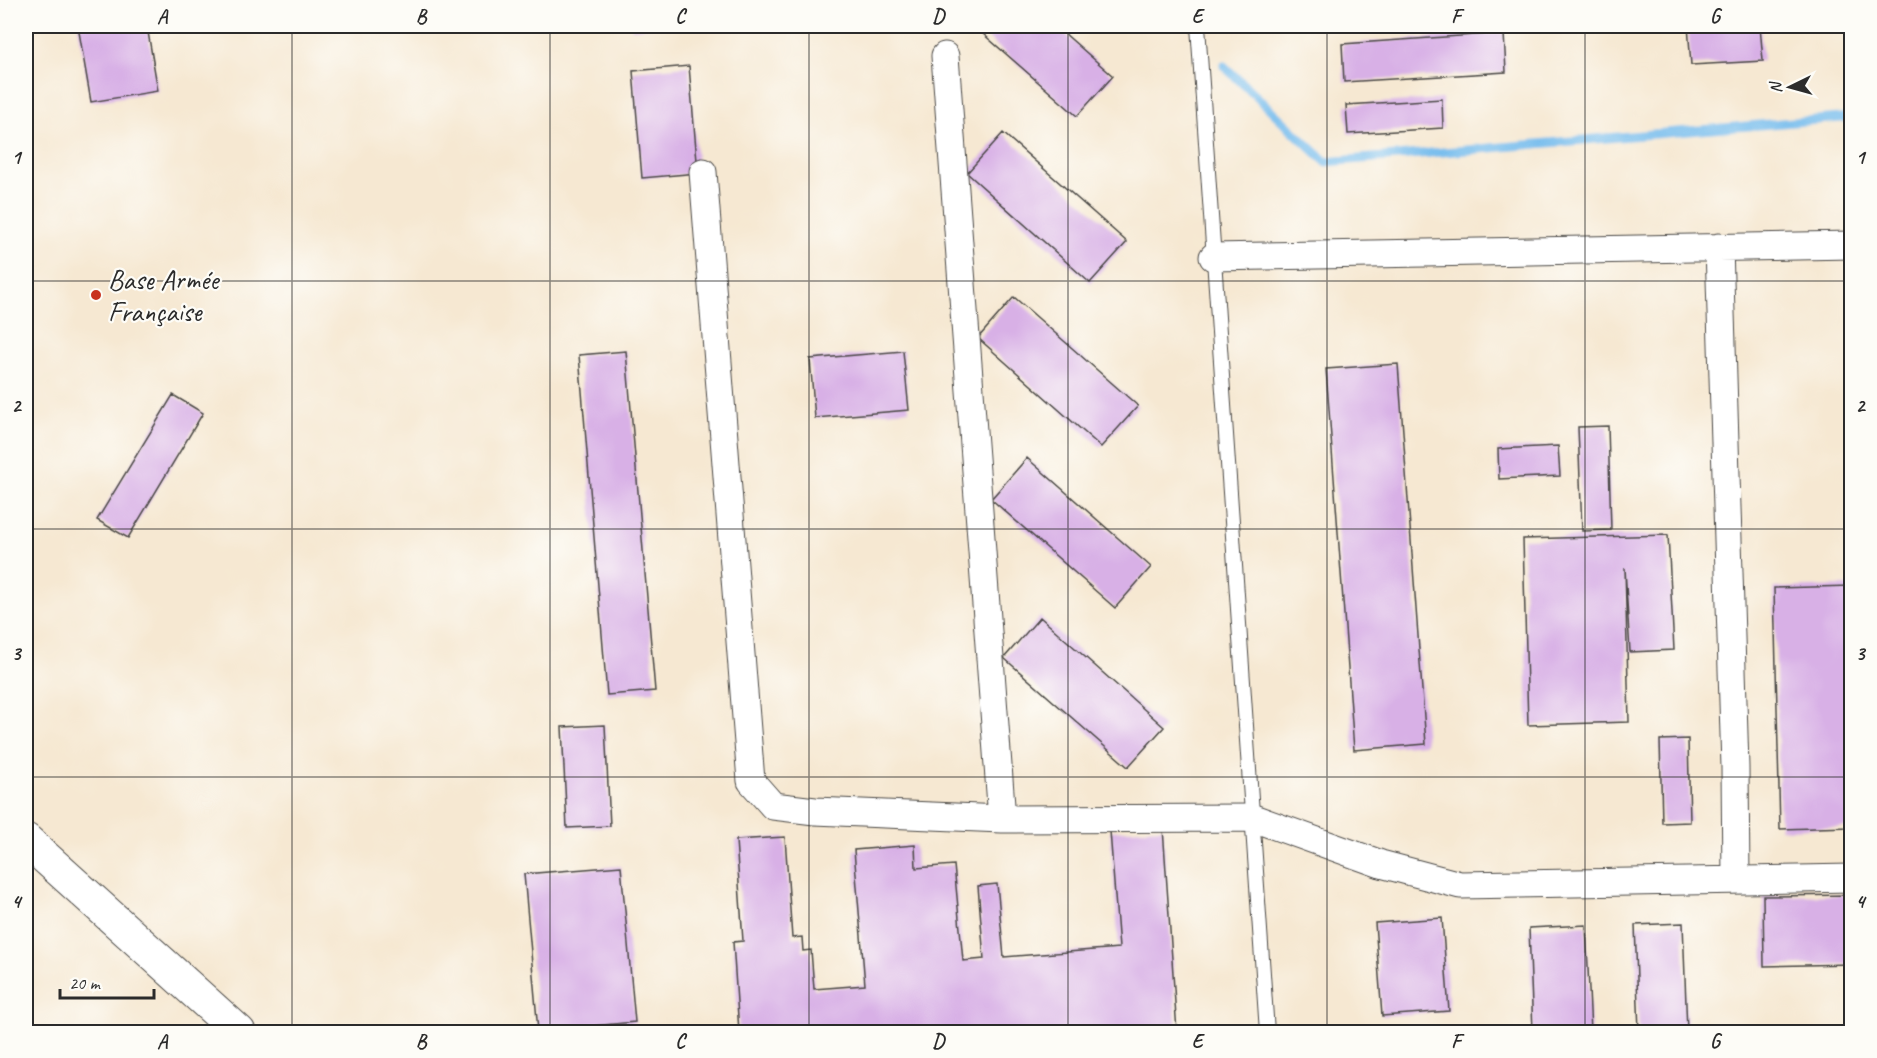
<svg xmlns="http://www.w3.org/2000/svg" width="1877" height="1058" font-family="Caveat,sans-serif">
<rect width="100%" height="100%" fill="#fdfcf7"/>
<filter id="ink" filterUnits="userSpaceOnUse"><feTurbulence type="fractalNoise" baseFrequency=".0167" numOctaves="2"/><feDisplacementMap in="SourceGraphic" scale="12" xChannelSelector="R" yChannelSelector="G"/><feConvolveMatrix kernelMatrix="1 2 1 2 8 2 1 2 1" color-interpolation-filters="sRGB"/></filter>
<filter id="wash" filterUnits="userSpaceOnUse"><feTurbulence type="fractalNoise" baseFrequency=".008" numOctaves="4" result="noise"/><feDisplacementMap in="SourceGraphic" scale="24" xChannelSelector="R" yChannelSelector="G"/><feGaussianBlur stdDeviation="1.35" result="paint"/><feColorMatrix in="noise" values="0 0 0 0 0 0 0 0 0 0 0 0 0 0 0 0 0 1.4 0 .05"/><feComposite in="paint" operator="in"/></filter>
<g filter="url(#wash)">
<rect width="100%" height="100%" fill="#f6e8d2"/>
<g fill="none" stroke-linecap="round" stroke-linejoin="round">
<path stroke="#75bced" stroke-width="9" d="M1224,66l102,96 526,-45"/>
</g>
<g id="blocks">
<path fill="#d8b0e6" d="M78,26h69l11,65 -67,11z
M632,26h19v1l-19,2z
M974,26h82l57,50 -36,40z
M1688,26h72l3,35 -72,4z
M1504,33l2,39 -162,10 -2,-38z
M689,66l9,107 -56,5 -9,-107z
M1442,99l1,29 -95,6 -2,-29z
M1003,133l124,109 -37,41 -123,-110z
M1014,297l124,109 -37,41 -123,-109z
M626,351l29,340 -48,4 -28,-340z
M903,351l6,59 -94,8 -5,-59z
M1398,364l28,380 -72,6 -28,-381z
M173,395l30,18 -75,125 -31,-18z
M1608,426l3,104 -29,1 -4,-104z
M1558,446l2,30 -61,3 -1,-30z
M1027,458l124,109 -36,41 -124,-109z
M1668,535l6,115 -44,2 -5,-84 4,154 -101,3 -5,-186z
M1852,586v241l-72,2 -6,-241z
M1040,617l124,110 -36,40 -124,-109z
M605,725l5,101 -43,2 -5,-101z
M1688,739l2,83 -28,1 -2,-83z
M1163,828l14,204h-438l-6,-90 10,-1 -7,-101 49,-3 7,101 10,-1 1,14 8,-1 3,39 51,-4 -11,-135 61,-5 1,23 38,-3 9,96 21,-2 -6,-73 19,-2 7,73 115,-9 -9,-117z
M621,866l14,156 -97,9 -14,-157z
M1852,895v69l-88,2 -1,-70z
M1442,918l7,93 -67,5 -7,-93z
M1683,923l4,109h-48l-4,-107z
M1586,925l5,107h-58l-4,-104z"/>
</g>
</g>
<g filter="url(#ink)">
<use href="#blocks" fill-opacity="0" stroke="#494744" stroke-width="1.5"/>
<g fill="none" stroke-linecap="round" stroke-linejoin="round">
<defs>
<path id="service" d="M1198,26l69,1006"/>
<path id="minor" d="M945,56l57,763
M703,172l48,609 22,25 42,5 187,8 251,-1 128,46 79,21 392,-7
M1719,247l16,520 1,113
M1213,257l639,-12"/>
<path id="secondary" d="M26,840l213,192"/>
</defs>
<use href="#service" stroke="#494744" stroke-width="16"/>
<use href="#minor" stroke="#494744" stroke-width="29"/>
<use href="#secondary" stroke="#494744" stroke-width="35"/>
<use href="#service" stroke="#fff" stroke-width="14"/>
<use href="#minor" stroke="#fff" stroke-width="27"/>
<use href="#secondary" stroke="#fff" stroke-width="33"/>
</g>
</g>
<path fill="none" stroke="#2b2b2b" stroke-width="1.5" stroke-opacity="0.55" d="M292,26v1006M550,26v1006M809,26v1006M1068,26v1006M1327,26v1006M1585,26v1006M26,281h1826M26,529h1826M26,777h1826"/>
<circle fill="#c8321e" stroke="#fdfcf7" stroke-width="2" cx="96" cy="295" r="6"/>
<g text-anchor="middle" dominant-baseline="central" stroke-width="4.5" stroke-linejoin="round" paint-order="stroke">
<g font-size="28" fill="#2b2b2b" stroke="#fdfcf7" text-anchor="start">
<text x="108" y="279">Base Armée<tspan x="108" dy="32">Française</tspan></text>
</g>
</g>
<rect width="1877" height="1058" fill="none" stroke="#fdfcf7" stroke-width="66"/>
<g transform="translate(1790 87) rotate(265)" stroke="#fdfcf7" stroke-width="4.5" paint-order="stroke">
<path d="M0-4.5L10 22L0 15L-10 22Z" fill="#2b2b2b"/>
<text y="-9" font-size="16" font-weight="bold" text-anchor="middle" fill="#2b2b2b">N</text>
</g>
<path d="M60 989v9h94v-9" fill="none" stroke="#2b2b2b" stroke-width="3"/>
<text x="69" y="989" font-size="18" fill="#2b2b2b" stroke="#fdfcf7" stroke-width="4.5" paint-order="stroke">20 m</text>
<rect x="33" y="33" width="1811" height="992" fill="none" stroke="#2b2b2b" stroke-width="2"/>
<g font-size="20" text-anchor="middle" font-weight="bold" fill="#2b2b2b">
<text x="162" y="23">A</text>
<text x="421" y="23">B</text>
<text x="680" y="23">C</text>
<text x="938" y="23">D</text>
<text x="1197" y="23">E</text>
<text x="1456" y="23">F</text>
<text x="1715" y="23">G</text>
<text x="16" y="164">1</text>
<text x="1860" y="164">1</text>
<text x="16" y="412">2</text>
<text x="1860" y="412">2</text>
<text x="16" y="660">3</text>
<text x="1860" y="660">3</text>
<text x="16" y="908">4</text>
<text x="1860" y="908">4</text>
<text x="162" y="1048">A</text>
<text x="421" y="1048">B</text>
<text x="680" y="1048">C</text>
<text x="938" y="1048">D</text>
<text x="1197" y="1048">E</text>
<text x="1456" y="1048">F</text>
<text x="1715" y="1048">G</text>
</g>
</svg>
